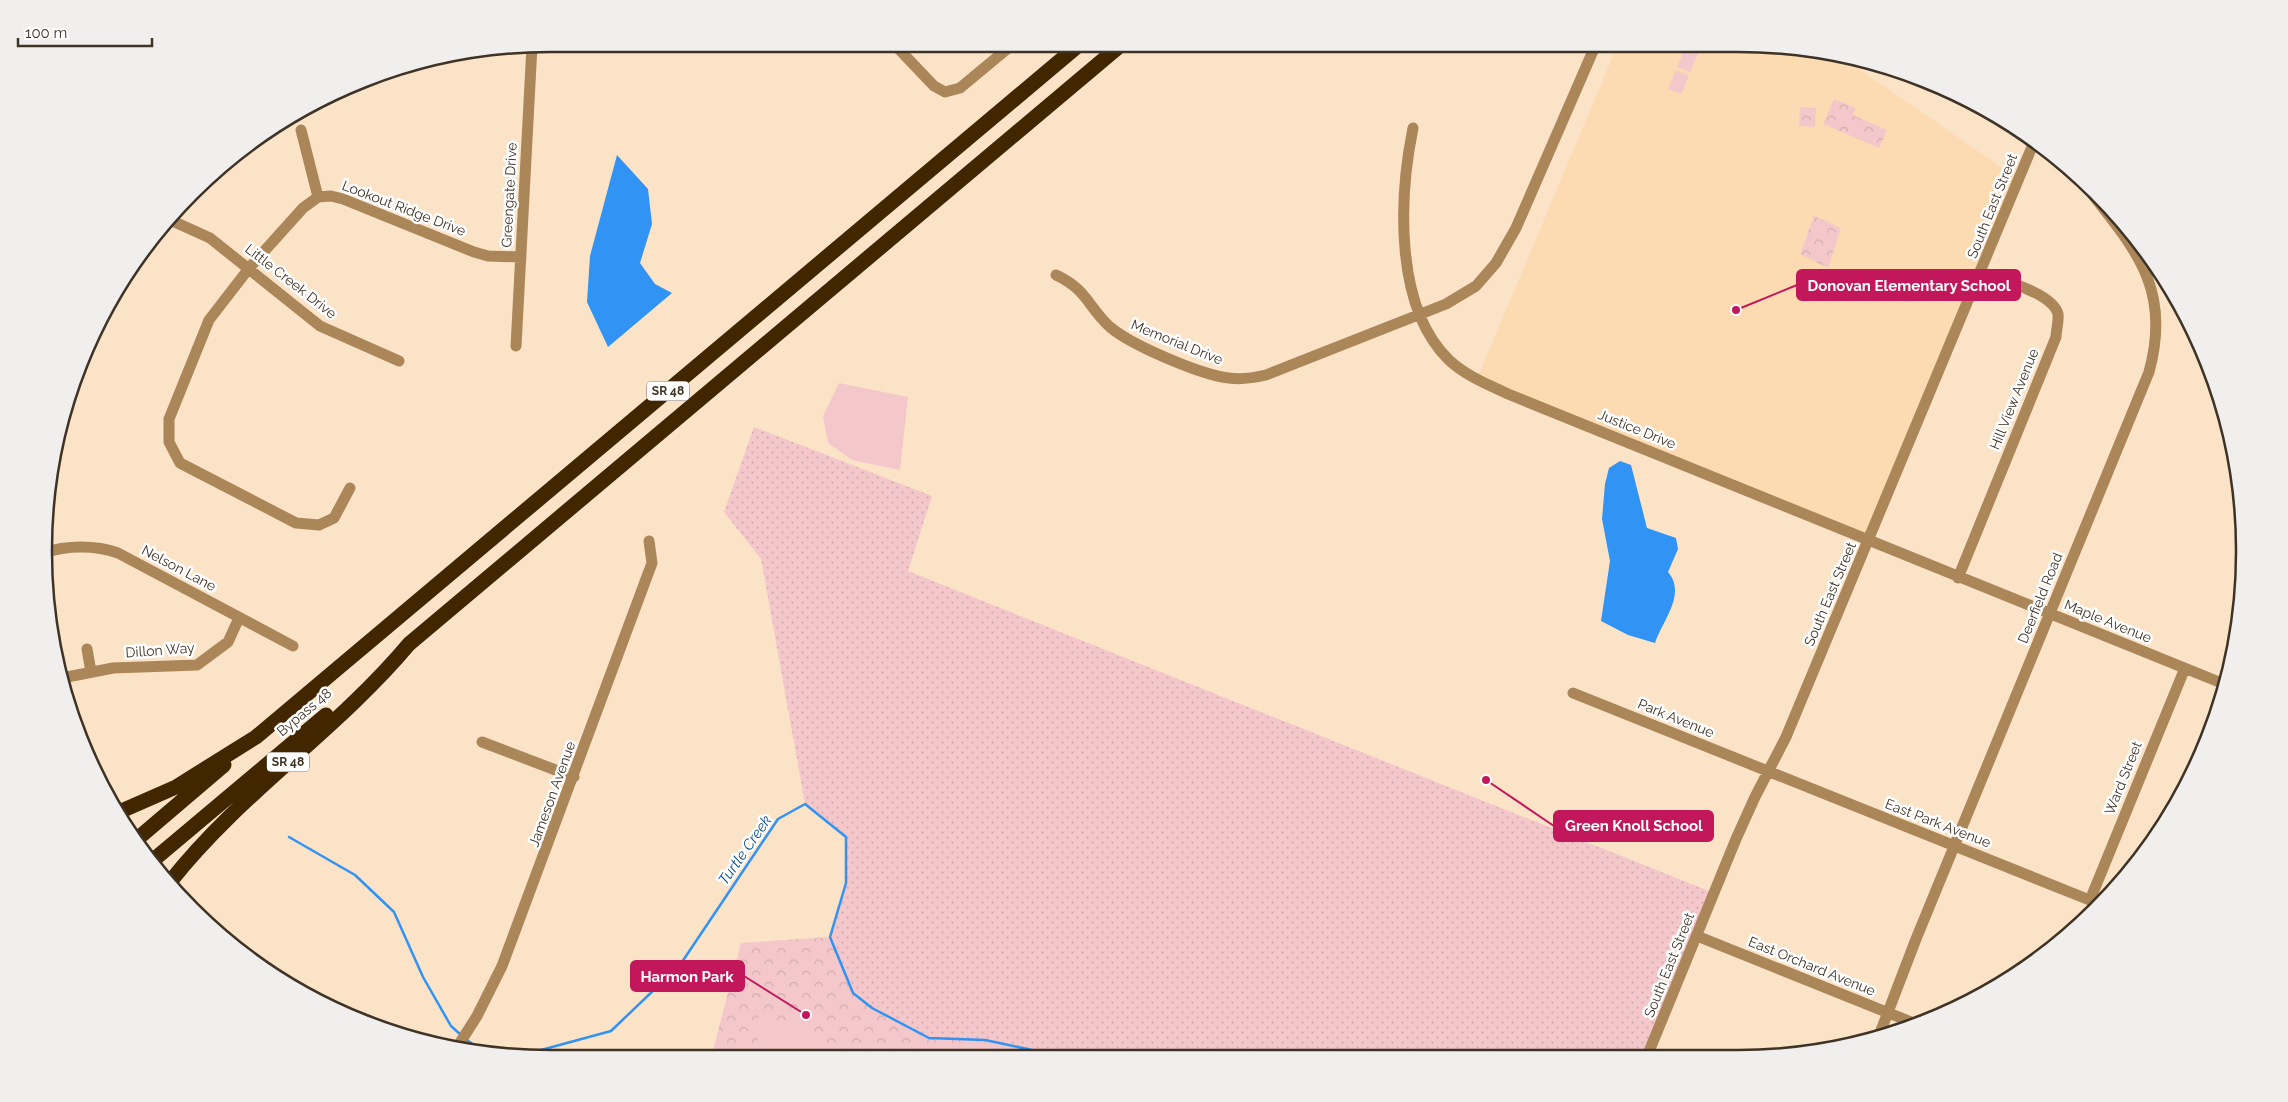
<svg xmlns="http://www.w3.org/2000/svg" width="2288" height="1102" font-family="Raleway,sans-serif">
<defs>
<pattern id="grass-dots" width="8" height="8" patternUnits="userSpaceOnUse" patternTransform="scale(1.25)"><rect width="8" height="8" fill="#f4c7cb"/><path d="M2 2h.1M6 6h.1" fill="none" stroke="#d2abae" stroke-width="1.8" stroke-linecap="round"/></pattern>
<pattern id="park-crowns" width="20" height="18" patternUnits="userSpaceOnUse" patternTransform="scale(1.25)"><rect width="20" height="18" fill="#f4c7cb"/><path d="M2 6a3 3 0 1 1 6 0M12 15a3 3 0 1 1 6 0" fill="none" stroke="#d2abae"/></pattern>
</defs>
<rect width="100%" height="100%" fill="#fbe3c8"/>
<path fill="#fddbb2" d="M1618,44h119l99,9 184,127 -151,360 -392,-161z"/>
<path fill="url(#grass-dots)" d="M754,427l178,69 -24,75 806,322 -66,161 -602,3 -5,-5 -56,-12 -56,-2 -57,-30 -19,-15 -23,-56 16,-54v-46l-41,-33 -44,-245 -37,-47z"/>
<path fill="url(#park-crowns)" d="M1834,99l22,9 -3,7 34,15 -8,18 -56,-24z
M1800,107l16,1 -1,19 -16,-1z
M1814,216l27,12 -13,40 -28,-14z
M830,937l23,56 76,44 56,3 56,12 5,5 -335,1 30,-115z"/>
<path fill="#f4c7cb" d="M1685,48l13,5 -8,19 -13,-5z
M1676,70l13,6 -8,18 -13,-5z
M839,383l69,14 -8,73 -48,-10 -24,-17 -5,-27z
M759,1015c32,8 60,19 84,42l-86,1z"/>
<path fill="#3193f3" d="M617,155l31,34 4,35 -12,39 15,21 17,9 -64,54 -21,-45 3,-46z
M1620,461l11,4 16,63 29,10 2,11 -10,23c19,22 -6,49 -13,71l-27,-8 -27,-14 9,-60 -8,-42 3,-35 4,-16z"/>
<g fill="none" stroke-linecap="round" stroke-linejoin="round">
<path stroke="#3193f3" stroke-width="2.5" d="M289,837l66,38 39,37 29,65 28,49 10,9
M467,1040l15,11
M493,1052l37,1 81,-22 69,-66 98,-146 27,-15 41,33v46l-16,54 23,56 19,15 57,30 56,2 56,12 5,5"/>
<path stroke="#aa8659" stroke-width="11" d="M894,44l40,42 11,6 15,-4 53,-44
M1413,128c-14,69 -19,179 36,232 17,16 38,24 59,34l716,290
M301,130l17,67
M168,219l42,19 110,88 79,35
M1056,275c32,15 31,31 54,52 21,18 91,48 119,51 13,2 24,0 37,-3l180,-71 30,-18 20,-23 20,-35 80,-184
M516,346l16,-300
M350,488l-16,30 -15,7 -23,-2 -116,-60 -11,-21v-23l40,-99 41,-53 53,-59 15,-11 13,-1 12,3 131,53 14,4 33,1
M44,553c22,-8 52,-8 74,0l175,93
M1958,578l98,-241c0,-6 3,-17 2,-23 -6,-22 -58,-34 -77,-41
M87,649l4,23
M62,678l51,-10 84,-3 31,-23 11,-24
M1573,693l524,210
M482,742l92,35
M2090,900l95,-232
M1697,936l219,88
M1880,1033l36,-94 233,-567c24,-87 -17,-126 -67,-191
M456,1049l21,-33 25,-50 150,-403 -3,-22
M1648,1054l88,-215 19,-42 31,-60 248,-595"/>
<path stroke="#412600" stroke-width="15" d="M119,812l57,-25 80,-50 824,-693
M136,840l88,-75
M151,862l175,-147
M170,882c71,-90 166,-151 239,-238l713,-600"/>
</g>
<g text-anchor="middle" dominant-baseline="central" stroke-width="5" stroke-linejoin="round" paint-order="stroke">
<g fill="#fff" stroke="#787066" stroke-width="1">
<rect x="647" y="381.5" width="42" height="19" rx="4"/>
<rect x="267" y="752.5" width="42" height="19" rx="4"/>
</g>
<g font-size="12" font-weight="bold" fill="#3e3325">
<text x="668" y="391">SR 48</text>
<text x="288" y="762">SR 48</text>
</g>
<g font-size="14" fill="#3e3325" stroke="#fff">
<text transform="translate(509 195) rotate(-87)">Greengate Drive</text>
<text transform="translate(1992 206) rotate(-68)">South East Street</text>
<text transform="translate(404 208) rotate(21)">Lookout Ridge Drive</text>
<text transform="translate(291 281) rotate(38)">Little Creek Drive</text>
<text transform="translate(1177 342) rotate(22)">Memorial Drive</text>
<text transform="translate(2014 399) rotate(-68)">Hill View Avenue</text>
<text transform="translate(1637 429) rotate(22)">Justice Drive</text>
<text transform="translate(179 568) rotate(28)">Nelson Lane</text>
<text transform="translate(1830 594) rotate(-67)">South East Street</text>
<text transform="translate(2040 598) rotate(-68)">Deerfield Road</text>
<text transform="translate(2108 621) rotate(22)">Maple Avenue</text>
<text transform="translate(160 650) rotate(-4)">Dillon Way</text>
<text transform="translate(304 712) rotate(-40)">Bypass 48</text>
<text transform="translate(1676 718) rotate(22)">Park Avenue</text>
<text transform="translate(2123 778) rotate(-68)">Ward Street</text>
<text transform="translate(552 794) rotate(-70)">Jameson Avenue</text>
<text transform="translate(1938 823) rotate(21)">East Park Avenue</text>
<text transform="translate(1669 965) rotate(-68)">South East Street</text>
<text transform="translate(1812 966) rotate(22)">East Orchard Avenue</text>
</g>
<g font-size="15" font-style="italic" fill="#094e8b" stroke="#fff">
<text transform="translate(745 850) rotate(-55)">Turtle Creek</text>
</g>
</g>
<path d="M0 0H2288V1102H0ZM550 52H1738A498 498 0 0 1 2236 550V552A498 498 0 0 1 1738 1050H550A498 498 0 0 1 52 552V550A498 498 0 0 1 550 52Z" fill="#f0efee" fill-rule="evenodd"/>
<path fill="none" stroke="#3e3325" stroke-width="2.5" d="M550 52H1738A498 498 0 0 1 2236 550V552A498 498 0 0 1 1738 1050H550A498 498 0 0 1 52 552V550A498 498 0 0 1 550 52Z"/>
<path fill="none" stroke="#c2185b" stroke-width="2" d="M1736 310L1797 285M1486 780L1554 826M806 1015L744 976"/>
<g fill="#c2185b" stroke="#fff" stroke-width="2">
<circle cx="1736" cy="310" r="5"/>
<circle cx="1486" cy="780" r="5"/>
<circle cx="806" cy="1015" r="5"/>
</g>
<g fill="#c2185b" stroke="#c2185b" stroke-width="2">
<rect x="1797" y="270" width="223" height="30" rx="5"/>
<rect x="1554" y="811" width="159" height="30" rx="5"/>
<rect x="631" y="961" width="113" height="30" rx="5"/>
</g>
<g font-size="15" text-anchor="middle" font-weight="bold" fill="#fff">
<text x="1909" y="291">Donovan Elementary School</text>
<text x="1634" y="831">Green Knoll School</text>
<text x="687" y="982">Harmon Park</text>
</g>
<path d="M18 38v8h134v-8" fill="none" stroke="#3e3325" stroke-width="2.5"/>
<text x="25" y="38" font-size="15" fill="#3e3325" stroke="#ffffff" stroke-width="4" paint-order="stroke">100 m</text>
</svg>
